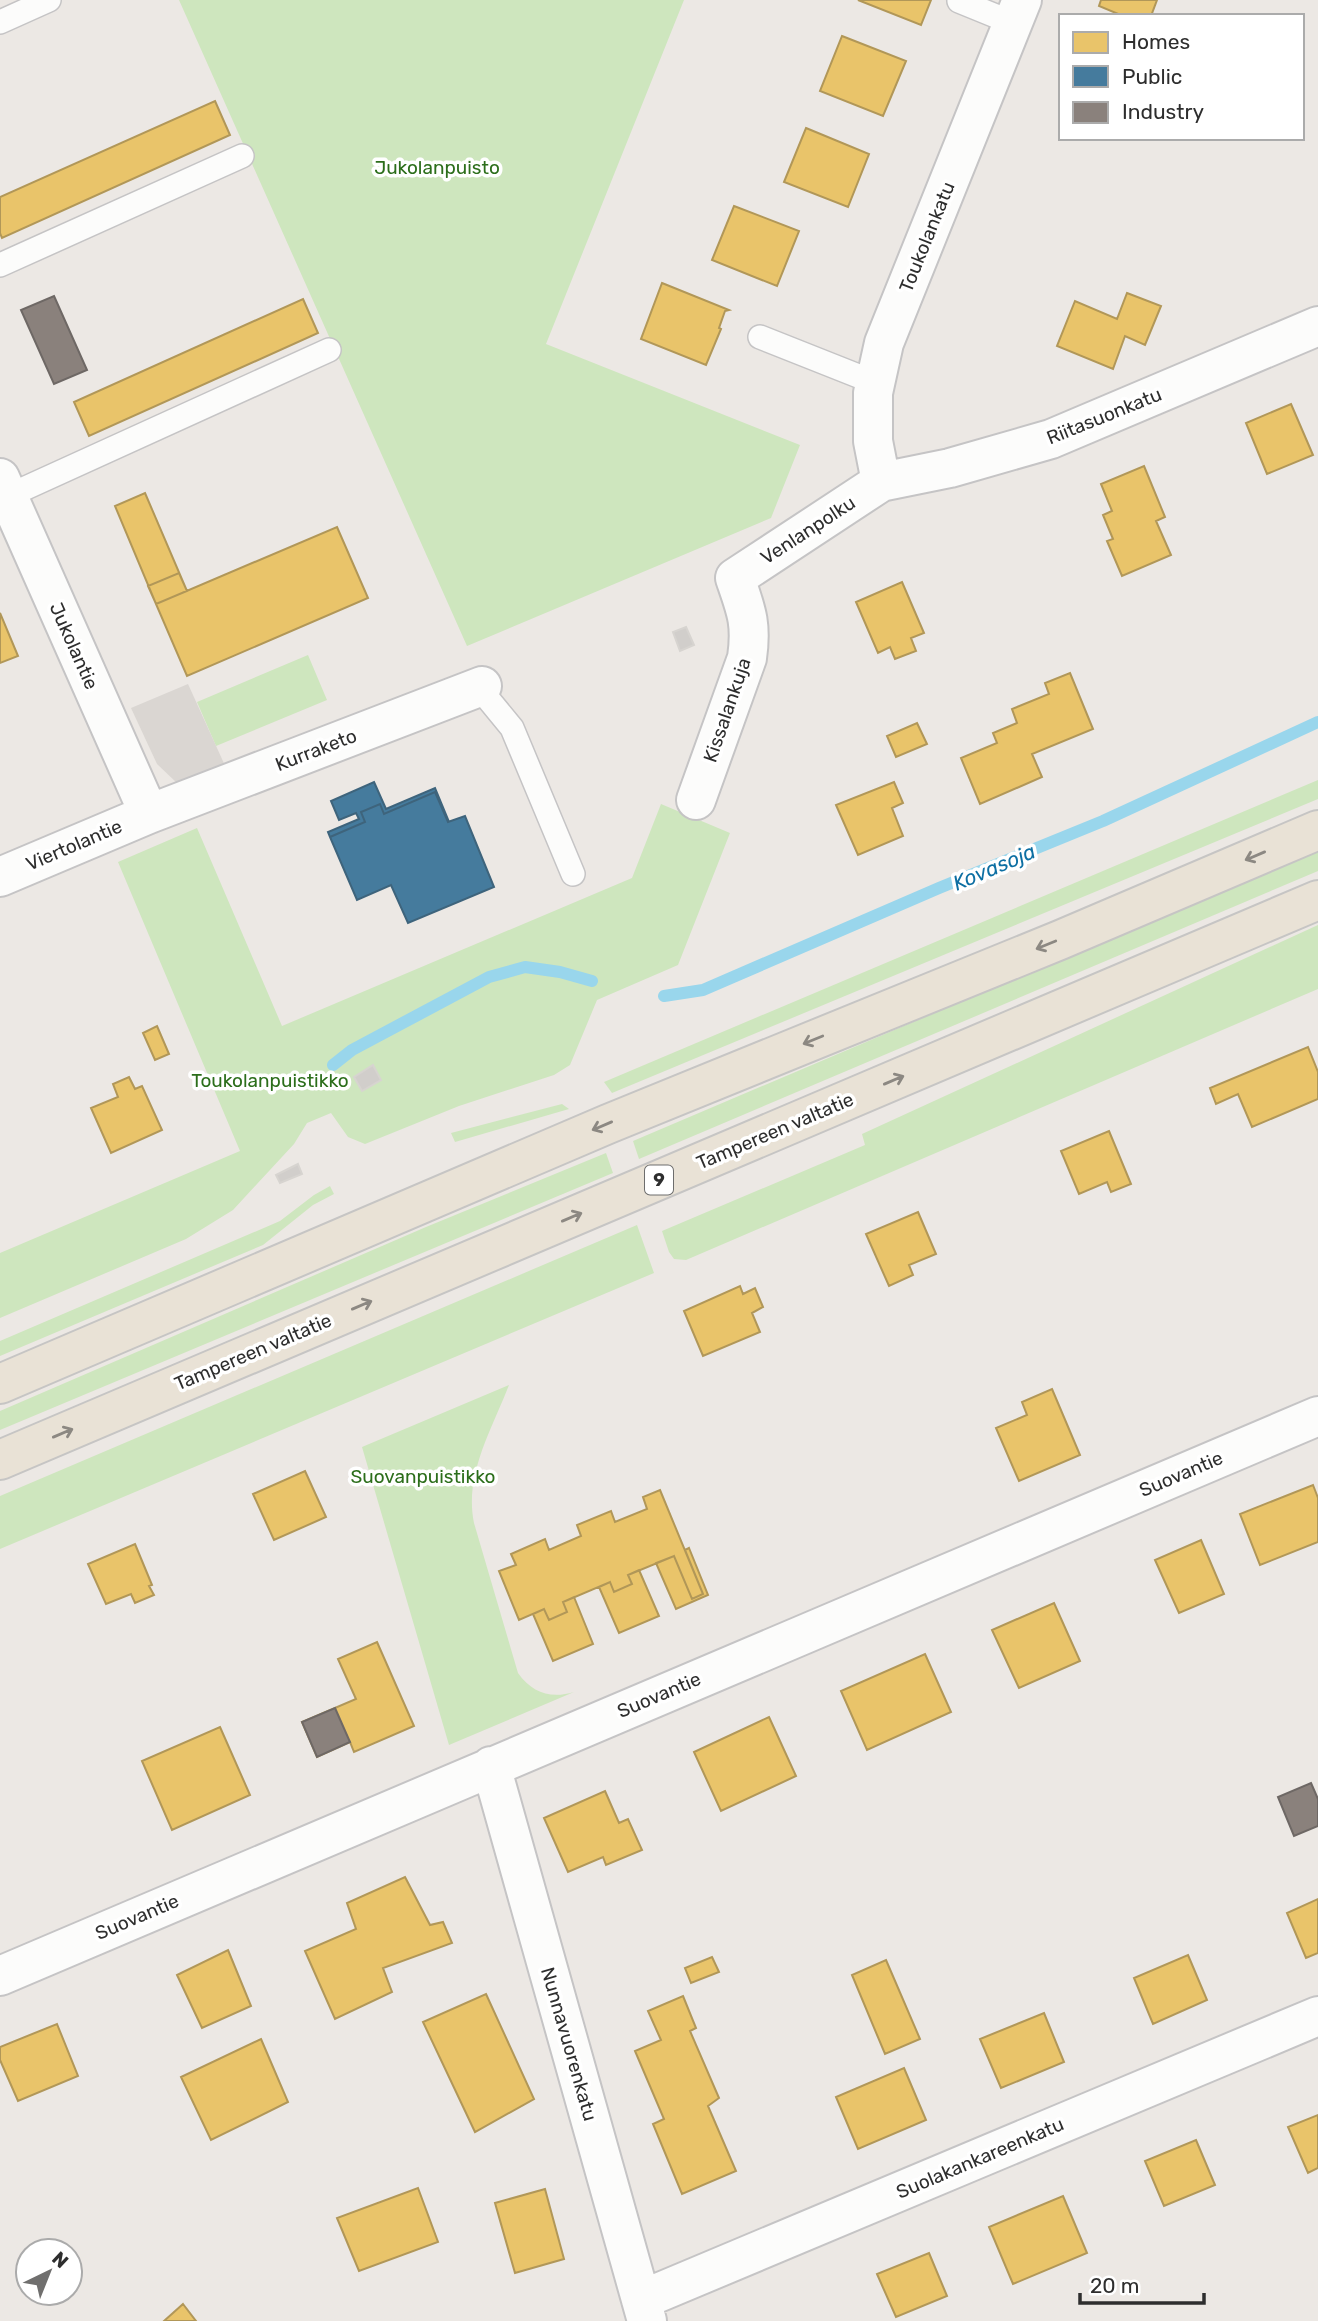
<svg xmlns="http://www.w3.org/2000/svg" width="1318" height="2321" font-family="Rubik,sans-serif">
<rect width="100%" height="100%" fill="#ece8e4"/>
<path fill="#cee6be" d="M179,0h505l-138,344 254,101 -29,73 -304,128z
M308,655l19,45 -111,46 -19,-44z
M1318,780v19l-706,294 -8,-11z
M661,804l69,29 -52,132 -81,35 -27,65 -16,10 -95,31 -94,38 -17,-7 -17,-24 -24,10 -13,21 -61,66 -47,29 -186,79v-65l240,-102 -122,-289 79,-34 85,198 350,-148z
M1318,850v21l-679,288 -6,-18z
M1318,925v64l-632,271 -12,-1 -5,-7 -7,-21 203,-86 -3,-11z
M562,1104l7,5 -114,33 -4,-9z
M606,1153l7,20 -613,257v-19l426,-184z
M330,1186l4,8 -21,11 -50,40 -263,111v-15l280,-120 34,-26z
M637,1225l17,48 -654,276v-53z
M509,1385c-17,44 -45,90 -35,138l44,150c14,20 33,26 56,19l-125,53 -87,-298z"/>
<path fill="#dad6d2" d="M188,684l39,86 -50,13 -20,-19 -26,-56z"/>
<path fill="#e9c46a" stroke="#b19758" stroke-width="2" d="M858,0h73l-10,25z
M1101,0h56l-6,16h-28l-24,-10z
M842,36l64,25 -23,55 -63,-25z
M215,101l15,34 -228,103 -2,-5v-36z
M806,128l63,26 -21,53 -64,-25z
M734,206l65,25 -22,55 -65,-26z
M662,283l67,27 -4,1 -6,17 2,1 -15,36 -65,-26z
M1127,293l34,13 -16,39 -20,-9 -12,33 -56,-23 18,-45 42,18z
M303,299l15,34 -229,103 -15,-34z
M1291,404l22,51 -46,19 -21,-51z
M1144,466l21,51 -9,4 15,34 -49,21 -15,-35 6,-2 -10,-24 9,-4 -11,-27z
M145,493l42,98 -31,13 -41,-98z
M337,527l31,71 -181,78 -31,-72z
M179,573l8,18 -31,13 -8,-18z
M902,582l22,51 -13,5 5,13 -21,8 -5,-12 -12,6 -22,-51z
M0,613l18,43 -18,7z
M1070,673l23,56 -61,25 10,23 -62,27 -19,-46 36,-15 -4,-10 24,-10 -5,-14 37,-15 -4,-11z
M917,723l10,21 -31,13 -9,-21z
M894,782l9,21 -11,5 11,28 -45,19 -22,-50z
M157,1026l12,28 -14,6 -12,-27z
M1308,1047l10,25v27l-66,28 -14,-33 -22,10 -6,-16z
M129,1077l6,12 7,-3 20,44 -51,23 -20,-45 27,-11 -5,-13z
M1109,1131l22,53 -20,8 -4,-10 -28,12 -18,-43z
M918,1212l18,42 -27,11 4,10 -24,11 -23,-52z
M740,1286l3,8 12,-6 8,19 -11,6 8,19 -57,24 -19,-45z
M1052,1389l28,66 -61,26 -23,-53 31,-13 -5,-13z
M305,1471l21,46 -52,23 -21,-46z
M1313,1485l5,13v44l-58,23 -20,-51z
M660,1490l43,104 -11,5 -18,-43 -46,19 4,9 -18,8 -4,-10 -47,20 4,10 -18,8 -5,-11 -25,11 -20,-49 17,-6 -5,-11 34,-15 4,11 32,-14 -4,-11 34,-14 4,11 32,-13 -4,-12z
M1201,1540l23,54 -45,19 -24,-53z
M135,1544l17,41 -3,1 5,9 -19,8 -4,-9 -25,10 -18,-40z
M689,1548l19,47 -32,14 -20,-46 18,-7 18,43 11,-5 -18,-44z
M639,1570l20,46 -40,17 -20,-46 11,-5 4,10 18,-8 -4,-9z
M574,1597l19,47 -40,17 -20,-47 11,-5 5,11 18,-8 -4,-10z
M1054,1603l26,58 -61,27 -27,-58z
M377,1642l37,84 -60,26 -4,-10 -33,15 -15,-35 54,-23 -18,-40z
M925,1654l26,58 -84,38 -26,-59z
M769,1717l27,59 -75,35 -27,-59z
M220,1727l30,68 -78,35 -30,-69z
M605,1791l14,32 9,-4 14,31 -36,15 -3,-8 -35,15 -24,-54z
M405,1877l25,48 13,-3 9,21 -69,25 9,24 -57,27 -30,-68 51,-22 -9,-26z
M1318,1899v54l-12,5 -19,-45z
M228,1950l23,56 -49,22 -25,-53z
M1188,1955l19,45 -54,24 -19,-46z
M712,1957l7,15 -28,11 -6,-15z
M886,1960l34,79 -35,15 -33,-79z
M486,1994l48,105 -59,33 -52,-110z
M683,1996l13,32 -6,3 29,67 -11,8 28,65 -54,23 -29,-70 11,-5 -29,-68 26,-11 -13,-29z
M1044,2013l20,49 -63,26 -21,-49z
M57,2024l21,52 -60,25 -18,-41v-13z
M261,2039l27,63 -77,38 -30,-63z
M904,2068l22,52 -68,29 -22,-52z
M1318,2115v53l-10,5 -20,-46z
M1196,2140l19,45 -51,21 -19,-45z
M418,2188l20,54 -79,29 -22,-53z
M545,2189l19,70 -49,14 -20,-70z
M1063,2196l24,57 -74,31 -24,-57z
M929,2253l18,43 -51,21 -19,-43z
M183,2304l13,17h-32z"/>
<path fill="#457b9d" stroke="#3e647c" stroke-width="2" d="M374,782l12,27 49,-21 14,34 -14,-30 -51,22 -4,-10 -19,8 4,10 -35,15 -2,-5 31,-13 -3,-6 -17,7 -8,-19z
M435,792l13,30 17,-6 29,71 -86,36 -17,-38 -34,15 -27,-63 35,-15 -4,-10 19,-8 4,10z"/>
<path fill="#8a817c" stroke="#6e6865" stroke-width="2" d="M54,296l33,74 -33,14 -33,-74z
M335,1708l15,34 -33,15 -15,-35z
M1311,1783l7,16v27l-24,10 -16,-39z"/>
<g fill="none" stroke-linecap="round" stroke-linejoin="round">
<path stroke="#99d6ec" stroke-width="12" d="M664,996l39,-6 236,-102 164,-67 215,-99
M333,1065l19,-15 137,-73 36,-10 35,5 32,9"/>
</g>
<path fill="#d1cecb" stroke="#d7d4d0" stroke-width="2" d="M686,627l8,18 -14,6 -7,-19z
M373,1065l8,15 -19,11 -8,-14z
M298,1164l4,10 -22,9 -4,-8z"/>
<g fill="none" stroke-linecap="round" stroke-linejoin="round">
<defs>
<path id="service" d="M959,1l54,22
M0,22l49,-22
M0,265l242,-109
M760,337l116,46
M8,496l321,-146
M482,686l7,14 23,28 61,146"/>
<path id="minor" d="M0,478l149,336
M881,482l-8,-41v-48l11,-50 138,-343
M696,800l51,-142c5,-35 -1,-48 -12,-80l146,-96 69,-14 101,-29 267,-113
M0,877l149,-63 333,-128
M491,1766l156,555
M0,1976l1318,-560
M641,2300l677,-284"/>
<path id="trunk" d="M0,1384l608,-260 452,-184 258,-110
M0,1460l1318,-560"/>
</defs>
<use href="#service" stroke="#c5c4c5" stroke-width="26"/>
<use href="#minor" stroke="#c5c4c5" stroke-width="42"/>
<use href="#trunk" stroke="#c6c5c4" stroke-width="42"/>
<use href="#service" stroke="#fcfcfb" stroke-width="23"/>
<use href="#minor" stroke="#fcfcfb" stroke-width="38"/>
<use href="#trunk" stroke="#e9e2d6" stroke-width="38"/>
</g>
<defs><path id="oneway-shaft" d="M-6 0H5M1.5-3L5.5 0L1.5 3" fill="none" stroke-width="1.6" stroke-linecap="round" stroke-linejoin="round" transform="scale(1.75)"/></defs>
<g stroke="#8c8882">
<use href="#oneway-shaft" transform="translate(1255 856) rotate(157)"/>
<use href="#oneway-shaft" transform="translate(1046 945) rotate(158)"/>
<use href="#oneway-shaft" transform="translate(813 1040) rotate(158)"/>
<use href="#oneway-shaft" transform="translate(894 1080) rotate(-23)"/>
<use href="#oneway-shaft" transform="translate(602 1126) rotate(157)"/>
<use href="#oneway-shaft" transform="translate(572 1217) rotate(-23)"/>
<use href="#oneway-shaft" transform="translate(362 1305) rotate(-23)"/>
<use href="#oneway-shaft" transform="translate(63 1433) rotate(-23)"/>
</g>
<g text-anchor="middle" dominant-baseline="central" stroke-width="7" stroke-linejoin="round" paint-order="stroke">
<rect fill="#fff" stroke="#6d6d6d" stroke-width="2" x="645" y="1165.5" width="28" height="29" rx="5"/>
<g font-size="18" font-weight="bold" fill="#2e2e2e">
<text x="659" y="1180">9</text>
</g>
<g font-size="19" fill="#2c6e1b" stroke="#fff">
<text x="437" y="167">Jukolanpuisto</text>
<text x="270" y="1080">Toukolanpuistikko</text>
<text x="423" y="1476">Suovanpuistikko</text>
</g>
<g font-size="19" fill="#2e2e2e" stroke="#fff">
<text transform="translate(927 237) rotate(-68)">Toukolankatu</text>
<text transform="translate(1104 416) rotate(-22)">Riitasuonkatu</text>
<text transform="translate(808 530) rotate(-33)">Venlanpolku</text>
<text transform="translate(74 646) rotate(66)">Jukolantie</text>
<text transform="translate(727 710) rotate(-71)">Kissalankuja</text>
<text transform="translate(316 750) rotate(-21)">Kurraketo</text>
<text transform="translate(74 845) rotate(-23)">Viertolantie</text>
<text transform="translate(775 1131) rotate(-23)">Tampereen valtatie</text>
<text transform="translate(253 1352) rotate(-23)">Tampereen valtatie</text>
<text transform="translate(1181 1474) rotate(-23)">Suovantie</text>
<text transform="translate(659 1695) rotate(-23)">Suovantie</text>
<text transform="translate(137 1917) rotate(-23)">Suovantie</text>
<text transform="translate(569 2044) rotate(74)">Nunnavuorenkatu</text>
<text transform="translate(980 2158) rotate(-23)">Suolakankareenkatu</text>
</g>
<g font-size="21" font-style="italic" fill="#0d6fa3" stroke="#fff">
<text transform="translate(994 867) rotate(-23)">Kovasoja</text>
</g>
</g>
<rect x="1059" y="14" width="245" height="126" fill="#ffffff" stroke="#ababab" stroke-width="2"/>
<rect x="1073" y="32" width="35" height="21" fill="#e9c46a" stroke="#ababab" stroke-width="2"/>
<text x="1122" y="49" font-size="21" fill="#2e2e2e">Homes</text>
<rect x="1073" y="66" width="35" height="21" fill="#457b9d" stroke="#ababab" stroke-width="2"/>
<text x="1122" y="84" font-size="21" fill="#2e2e2e">Public</text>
<rect x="1073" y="102" width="35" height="21" fill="#8a817c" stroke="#ababab" stroke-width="2"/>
<text x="1122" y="119" font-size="21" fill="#2e2e2e">Industry</text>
<g transform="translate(49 2272) rotate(43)"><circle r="33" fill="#ffffff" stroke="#ababab" stroke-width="2"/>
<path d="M0-5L12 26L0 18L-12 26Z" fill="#706f6e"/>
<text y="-10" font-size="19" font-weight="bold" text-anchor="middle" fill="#2e2e2e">N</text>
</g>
<path d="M1080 2293v10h124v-10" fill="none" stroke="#2e2e2e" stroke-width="3.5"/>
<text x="1090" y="2293" font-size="21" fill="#2e2e2e" stroke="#ffffff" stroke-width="5" paint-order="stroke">20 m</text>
</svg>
